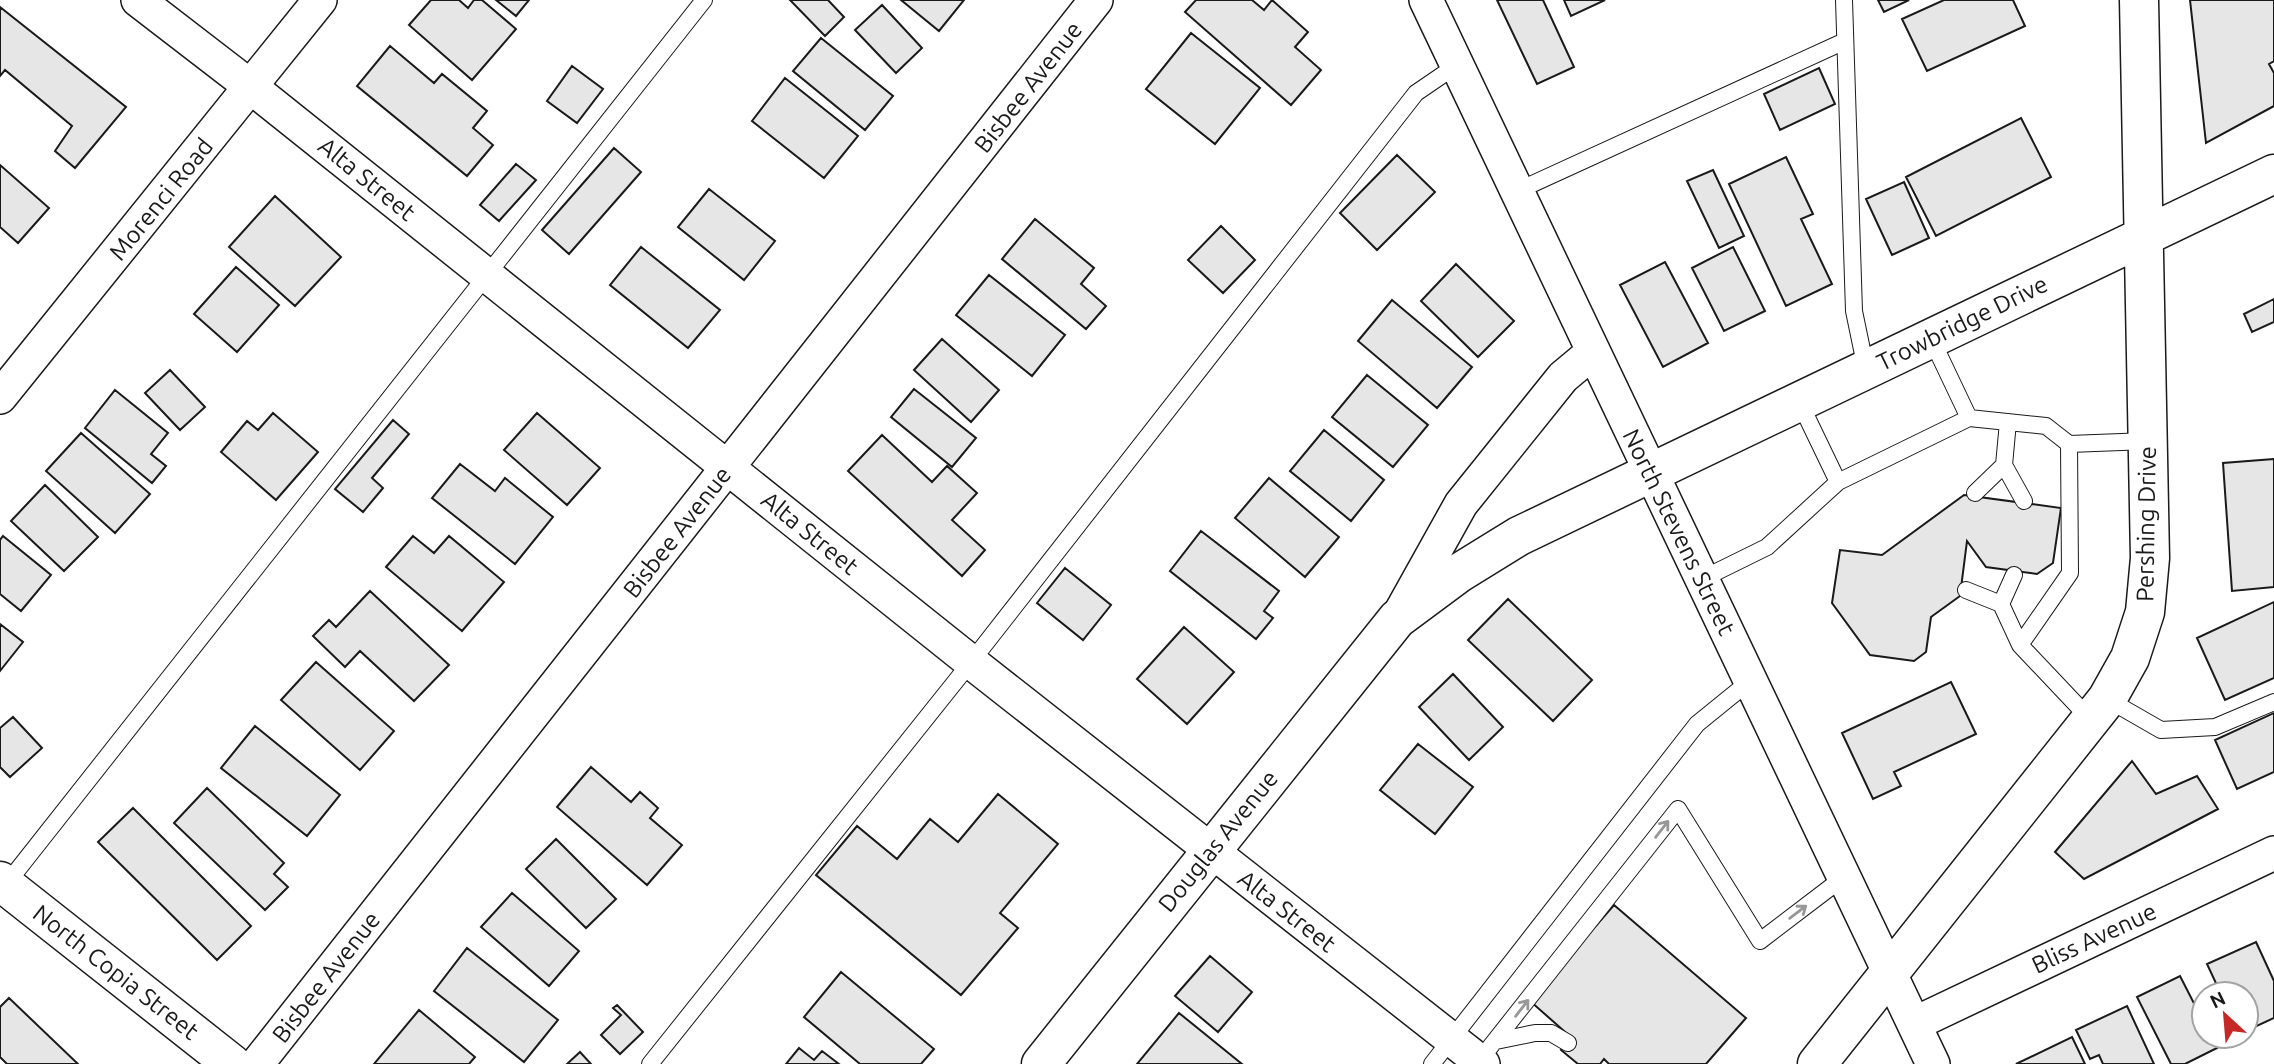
<svg xmlns="http://www.w3.org/2000/svg" width="2274" height="1064" font-family="Ubuntu,sans-serif">
<rect width="100%" height="100%" fill="#fff"/>
<path fill="#e6e6e6" stroke="#1a1a1a" stroke-width="2" d="M431,0h28l9,8 6,-8h8l34,29 -44,51 -63,-55z
M496,0h33l-13,16z
M790,0h38l16,17 -19,19z
M901,0h63l-25,31z
M1196,0h56l12,10 8,-10 36,32 -13,15 26,23 -30,35 -106,-93z
M1497,0h46l31,67 -37,17z
M1564,0h41l-34,16z
M1878,0h31l-25,12z
M1944,0h69l12,26 -98,45 -25,-52z
M2190,0h84v61l-5,3 5,9v33l-68,37z
M882,5l40,43 -26,25 -41,-43z
M0,7l126,100 -51,61 -20,-17 17,-25 -67,-56 -5,6z
M1191,33l69,55 -45,56 -69,-55z
M821,38l72,58 -28,34 -72,-59z
M390,46l44,37 8,-9 45,37 -14,17 20,17 -26,31 -110,-90z
M572,66l31,23 -26,34 -30,-22z
M1819,68l16,36 -55,26 -16,-36z
M785,78l73,58 -34,42 -72,-57z
M2021,118l30,59 -115,59 -30,-59z
M614,148l27,24 -72,82 -27,-24z
M1397,155l38,37 -58,58 -37,-37z
M1786,157l27,57 -12,5 31,65 -46,22 -57,-122z
M516,164l20,16 -37,41 -19,-16z
M0,165l49,43 -31,35 -18,-16z
M1713,170l31,66 -25,12 -32,-67z
M1904,182l25,56 -37,17 -26,-56z
M709,189l66,52 -31,39 -66,-53z
M275,196l66,61 -46,49 -66,-59z
M1035,219l59,49 -13,16 25,22 -20,23 -84,-70z
M1221,226l34,34 -32,33 -35,-33z
M641,247l79,63 -32,38 -78,-63z
M1733,247l32,64 -41,20 -32,-63z
M1665,262l43,81 -45,24 -43,-82z
M1456,264l58,57 -36,36 -57,-56z
M236,267l43,38 -42,47 -43,-38z
M989,275l76,60 -33,41 -76,-61z
M2274,299v23l-22,10 -8,-18z
M1392,300l80,67 -35,41 -79,-67z
M942,339l57,51 -28,32 -57,-52z
M170,370l35,37 -25,23 -35,-37z
M1367,375l61,50 -35,42 -61,-50z
M914,389l62,49 -24,29 -61,-50z
M115,390l53,43 -17,21 15,12 -14,17 -67,-55z
M273,413l45,39 -42,48 -55,-48 26,-31 11,9z
M537,413l63,55 -33,37 -63,-55z
M393,420l16,14 -37,44 11,10 -20,24 -28,-23z
M1324,430l60,50 -33,41 -61,-50z
M81,433l69,61 -35,39 -69,-62z
M882,435l50,47 15,-16 30,27 -25,27 33,30 -23,26 -114,-105z
M2274,459v128l-42,4 -9,-128z
M460,464l35,27 10,-13 48,39 -38,47 -83,-66z
M1269,478l70,59 -34,40 -70,-59z
M45,485l53,52 -34,34 -53,-50z
M1964,495l97,13 -8,55 -16,11 -51,-7 -19,-26 -7,55 -29,21 -5,35 -12,9 -44,-6 -38,-52 8,-53 42,5z
M1201,531l78,60 -15,20 9,7 -17,21 -86,-68z
M3,536l48,39 -30,36 -21,-17v-54z
M413,536l21,17 15,-17 55,46 -42,49 -76,-64z
M1065,568l46,37 -28,35 -46,-37z
M370,591l79,74 -35,36 -54,-50 -15,16 -32,-31 16,-16 7,7z
M1508,599l84,81 -39,41 -85,-81z
M2274,602v76l-49,22 -28,-62z
M0,624l23,18 -23,29z
M1184,627l50,45 -47,52 -50,-45z
M316,662l78,69 -34,39 -79,-70z
M1453,674l50,53 -34,33 -50,-53z
M1951,682l25,52 -82,38 7,14 -28,13 -31,-66z
M2274,713v59l-37,17 -22,-49z
M13,717l29,31 -32,29 -10,-10v-39z
M255,726l85,69 -33,41 -86,-68z
M1418,744l55,43 -38,47 -55,-44z
M2132,761l24,33 41,-18 21,33 -134,70 -29,-27z
M591,767l40,35 9,-10 18,16 -8,10 32,27 -35,40 -90,-78z
M207,788l77,75 -10,11 14,13 -23,23 -91,-87z
M998,794l60,50 -58,69 18,15 -57,67 -145,-120 41,-49 40,33 33,-40 28,23z
M133,808l118,118 -34,34 -119,-118z
M556,839l60,60 -30,29 -60,-59z
M512,893l67,58 -30,35 -68,-59z
M1614,905l132,113 -40,46h-97l-5,-5 -4,5h-22l-17,-14 11,-12 -42,-37z
M2256,942l18,39v37l-28,13v-37h-25l-14,-30z
M467,948l91,72 -34,42 -90,-71z
M1210,956l42,36 -34,40 -43,-36z
M841,972l93,77 -13,15h-61l-56,-47z
M2180,976l24,47v13h6l7,12 -32,16h-14l-34,-67z
M9,998l69,66h-71l-7,-7v-50z
M617,1005l26,27 -23,22 -19,-19 20,-20 -8,-7z
M2127,1006l27,58h-51l-4,-9 -9,4 -14,-29z
M419,1010l56,47 -6,7h-95z
M1179,1013l63,51h-105z
M2072,1037l13,27h-69z
M799,1048l15,12 8,-9 17,13h-53z
M580,1052l11,12h-24z"/>
<g fill="none" stroke-linecap="round" stroke-linejoin="round">
<defs>
<path id="service" d="M1844,0l10,311 12,58
M1517,191l328,-150
M1931,338l38,80
M1799,401l39,81
M2008,422l-4,43 20,36
M2069,444l1,129 -50,72 70,74
M1975,493l29,-28
M2014,575l-13,29 19,41
M1702,579l65,-32 71,-65 131,-64 77,8 23,18 79,-3
M1966,590l35,14
M2107,699l54,31 54,-3 59,-25
M4,887l700,-887
M1496,1041l39,-8h16l17,10
M1479,1061l199,-252 82,132 84,-64
M650,1064l321,-402 445,-569 41,-28
M1432,1064l265,-340 53,-43"/>
<path id="minor" d="M138,0l113,87 720,575 512,402
M1426,0l507,1064
M0,397l320,-397
M1398,617l63,-113 102,-127 30,-25
M1914,1024l360,-171
M257,1064l839,-1064"/>
<path id="secondary" d="M0,881l232,183
M1041,1064l356,-445 62,-46 60,-37 755,-362
M1817,1064l290,-365 23,-41 15,-46 5,-54 -11,-558"/>
</defs>
<use href="#service" stroke="#1a1a1a" stroke-width="18"/>
<use href="#minor" stroke="#1a1a1a" stroke-width="36"/>
<use href="#secondary" stroke="#1a1a1a" stroke-width="41"/>
<use href="#service" stroke="#fff" stroke-width="16"/>
<use href="#minor" stroke="#fff" stroke-width="33"/>
<use href="#secondary" stroke="#fff" stroke-width="38"/>
</g>
<defs><path id="oneway-shaft" d="M-6 0H5M1.5-3L5.5 0L1.5 3" fill="none" stroke-width="1.6" stroke-linecap="round" stroke-linejoin="round" transform="scale(1.75)"/></defs>
<g stroke="#989898">
<use href="#oneway-shaft" transform="translate(1662 829) rotate(-52)"/>
<use href="#oneway-shaft" transform="translate(1798 912) rotate(-37)"/>
<use href="#oneway-shaft" transform="translate(1522 1008) rotate(-52)"/>
</g>
<g text-anchor="middle" dominant-baseline="central" stroke-width="5" stroke-linejoin="round" paint-order="stroke">
<g font-size="24" fill="#1a1a1a" stroke="#fff">
<text transform="translate(1028 87) rotate(-52)">Bisbee Avenue</text>
<text transform="translate(367 179) rotate(39)">Alta Street</text>
<text transform="translate(161 199) rotate(-51)">Morenci Road</text>
<text transform="translate(1962 323) rotate(-26)">Trowbridge Drive</text>
<text transform="translate(2146 524) rotate(-89)">Pershing Drive</text>
<text transform="translate(677 532) rotate(-52)">Bisbee Avenue</text>
<text transform="translate(1679 532) rotate(64)">North Stevens Street</text>
<text transform="translate(810 533) rotate(39)">Alta Street</text>
<text transform="translate(1218 841) rotate(-51)">Douglas Avenue</text>
<text transform="translate(1287 911) rotate(38)">Alta Street</text>
<text transform="translate(2094 938) rotate(-25)">Bliss Avenue</text>
<text transform="translate(116 972) rotate(38)">North Copia Street</text>
<text transform="translate(326 977) rotate(-52)">Bisbee Avenue</text>
</g>
</g>
<g transform="translate(2225 1015) rotate(334)"><circle r="33" fill="#ffffff" stroke="#a3a3a3" stroke-width="2"/>
<path d="M0-5L12 26L0 18L-12 26Z" fill="#c62828"/>
<text y="-10" font-size="19" font-weight="bold" text-anchor="middle" fill="#1a1a1a">N</text>
</g>
</svg>
